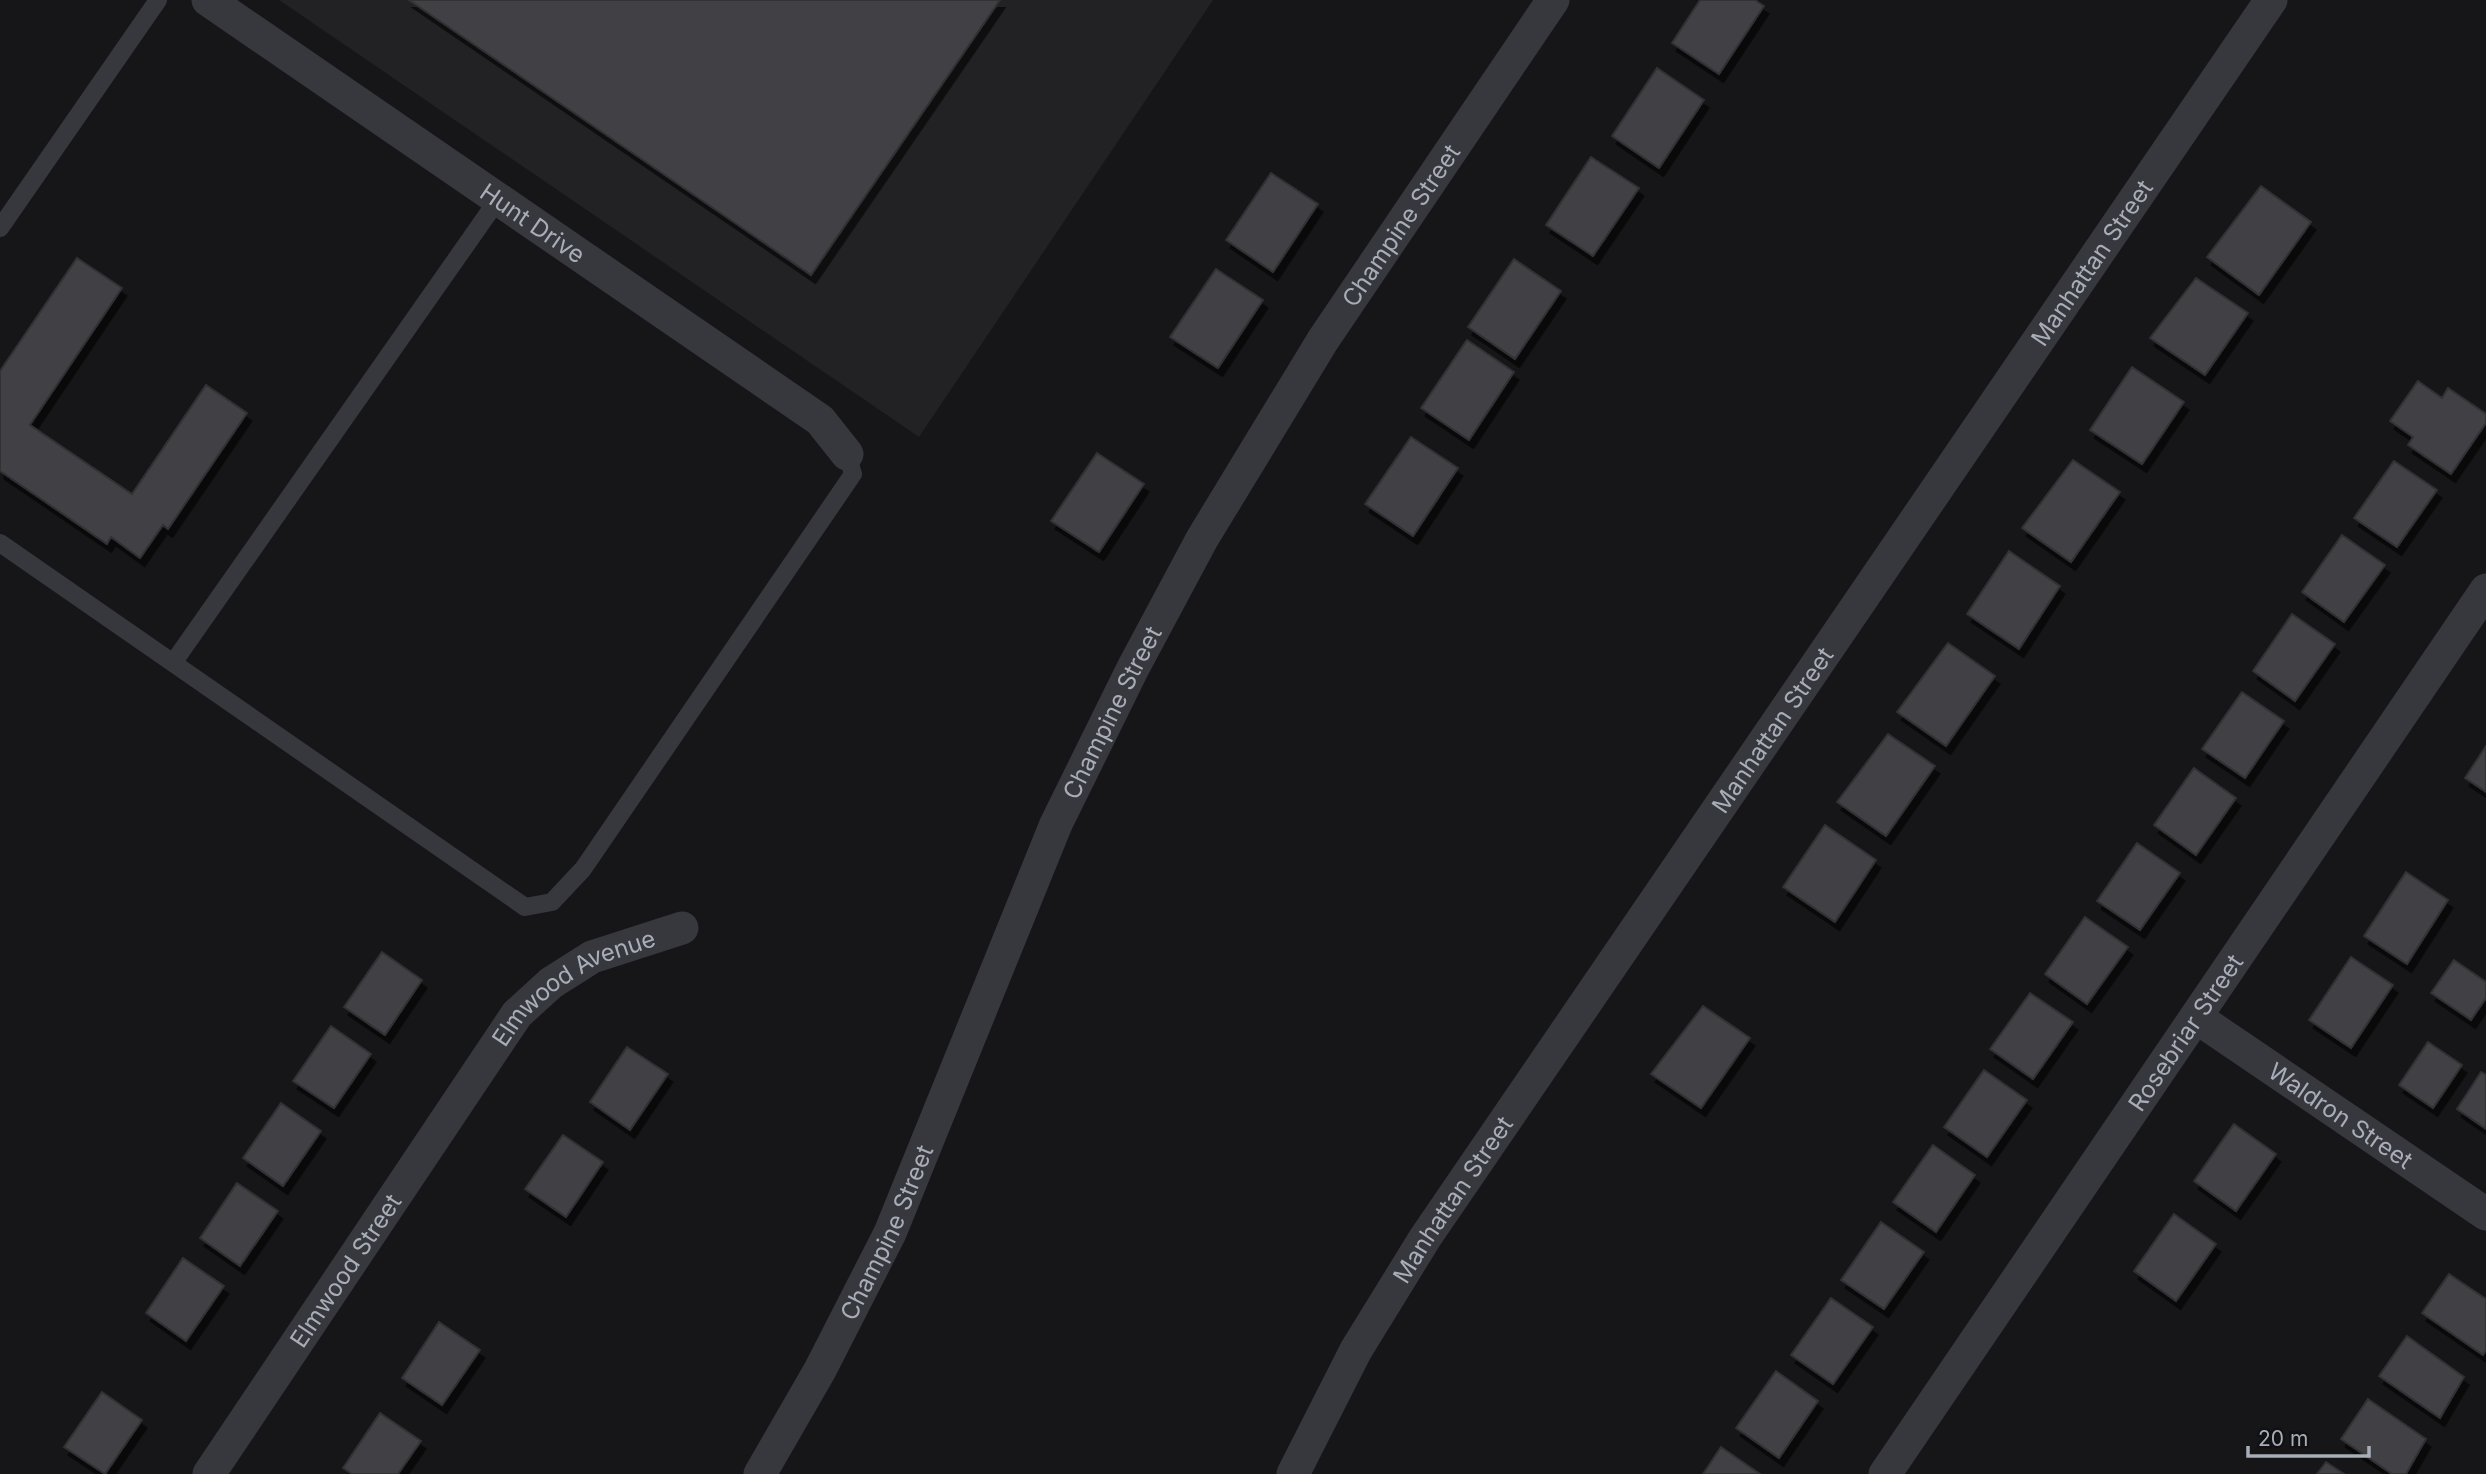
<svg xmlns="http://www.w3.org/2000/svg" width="2486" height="1474" font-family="Inter,sans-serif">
<defs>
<filter id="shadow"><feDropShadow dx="4.5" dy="8" stdDeviation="0" flood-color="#0009"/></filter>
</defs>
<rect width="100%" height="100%" fill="#161618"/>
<path fill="#222225" d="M279,0h934l-294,437z"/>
<path fill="#404145" stroke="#303034" stroke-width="2" filter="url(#shadow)" d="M409,0h591l-189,275z
M1700,0h55l9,6 -45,68 -47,-31z
M1657,68l47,32 -45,68 -47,-32z
M1591,157l48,31 -46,68 -47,-31z
M1271,173l47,31 -45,68 -47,-32z
M2261,186l50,36 -52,73 -52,-38z
M77,258l45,30 -92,137 102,69 74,-109 41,28 -79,116 -5,-4 -23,33 -29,-21 -4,7 -107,-73v-100z
M1514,259l47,32 -46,68 -47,-32z
M1216,269l47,31 -45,68 -48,-31z
M2196,278l52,35 -43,62 -55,-37z
M1467,340l47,32 -45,68 -48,-32z
M2132,367l52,35 -42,62 -52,-34z
M2418,381l24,17 6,-10 38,26v9l-35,51 -43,-29 5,-8 -23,-16z
M1411,437l47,31 -45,68 -48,-32z
M1097,453l47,31 -45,68 -48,-31z
M2073,460l47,32 -49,70 -49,-34z
M2394,461l43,29 -40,57 -43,-29z
M2342,535l43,30 -41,57 -42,-30z
M2009,551l51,35 -41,63 -52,-35z
M2292,614l43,30 -40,57 -42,-30z
M1948,643l47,33 -49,70 -49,-34z
M2242,692l42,29 -39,57 -43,-29z
M1888,734l47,32 -49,70 -49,-34z
M2486,746v46l-21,-14z
M2194,768l42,30 -40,57 -42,-30z
M1825,825l51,35 -41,62 -52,-35z
M2137,843l43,30 -40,57 -43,-29z
M2406,872l42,28 -41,64 -43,-28z
M2085,917l43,30 -41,57 -42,-30z
M382,952l40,28 -37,55 -41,-28z
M2351,957l42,28 -42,63 -42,-28z
M2454,960l32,22v16l-15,22 -40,-27z
M2030,993l43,29 -40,57 -43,-30z
M1703,1006l47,32 -49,70 -50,-34z
M331,1026l40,28 -37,54 -41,-27z
M2428,1042l34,23 -29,43 -34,-23z
M627,1047l41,27 -38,56 -40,-28z
M1984,1070l43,30 -40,57 -43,-30z
M2481,1072l5,3v54l-29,-20z
M281,1103l40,28 -38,55 -40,-28z
M2234,1124l42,30 -40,57 -42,-30z
M563,1135l40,27 -37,55 -41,-28z
M1933,1145l42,30 -39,57 -43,-30z
M237,1183l41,28 -38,55 -40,-28z
M2174,1214l42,30 -40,57 -42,-30z
M1881,1222l43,30 -40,57 -43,-29z
M183,1258l41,28 -38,55 -40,-28z
M2449,1274l37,25v51l-3,5 -61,-42z
M1831,1298l42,29 -40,57 -42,-29z
M439,1322l41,28 -38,55 -40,-27z
M2407,1336l57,41 -24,41 -61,-42z
M1776,1371l42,30 -39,57 -43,-30z
M102,1392l40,28 -37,54 -41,-27z
M2368,1399l58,40 -20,35h-14l-51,-35z
M380,1413l41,28 -23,33h-46l-9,-6z
M1721,1447l39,27h-57z
M2326,1462l18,12h-27z"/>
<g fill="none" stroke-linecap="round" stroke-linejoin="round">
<path stroke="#37383d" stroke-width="18" d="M0,228l158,-228
M0,543l525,364 27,-5 31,-33 270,-395 -6,-20
M173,663l326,-465"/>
<g stroke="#37383d" stroke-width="33">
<path id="s1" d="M208,0l612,420 27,34"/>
<path id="s2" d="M2196,1017l290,197"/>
<path id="s3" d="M209,1474l308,-460 34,-31 41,-26 90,-29"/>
<path id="s4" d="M760,1474l60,-104 70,-137 166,-409 77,-156 69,-129 121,-199 230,-340"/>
<path id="s5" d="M1293,1474l63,-124 69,-112 846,-1238"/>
<path id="s6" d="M1885,1474l601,-884"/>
</g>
</g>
<g text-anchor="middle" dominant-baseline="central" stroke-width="7" stroke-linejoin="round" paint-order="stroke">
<g font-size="24" fill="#a8adb8" stroke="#111113">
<text stroke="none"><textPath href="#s1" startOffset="394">Hunt Drive</textPath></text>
<text stroke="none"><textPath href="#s4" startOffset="1407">Champine Street</textPath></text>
<text stroke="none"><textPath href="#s5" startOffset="1452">Manhattan Street</textPath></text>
<text stroke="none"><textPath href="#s4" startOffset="840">Champine Street</textPath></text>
<text stroke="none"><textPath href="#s5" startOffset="886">Manhattan Street</textPath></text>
<text stroke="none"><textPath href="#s3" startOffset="616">Elmwood Avenue</textPath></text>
<text stroke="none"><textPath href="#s6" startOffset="534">Rosebriar Street</textPath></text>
<text stroke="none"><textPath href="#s2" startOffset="175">Waldron Street</textPath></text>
<text stroke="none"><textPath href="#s5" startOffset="318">Manhattan Street</textPath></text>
<text stroke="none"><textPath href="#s4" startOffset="273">Champine Street</textPath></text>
<text stroke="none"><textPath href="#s3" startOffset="245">Elmwood Street</textPath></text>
</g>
</g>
<path d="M2248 1446v10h121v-10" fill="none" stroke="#a8adb8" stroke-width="3.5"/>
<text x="2258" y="1446" font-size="21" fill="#a8adb8" stroke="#111113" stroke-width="5" paint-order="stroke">20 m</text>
</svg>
